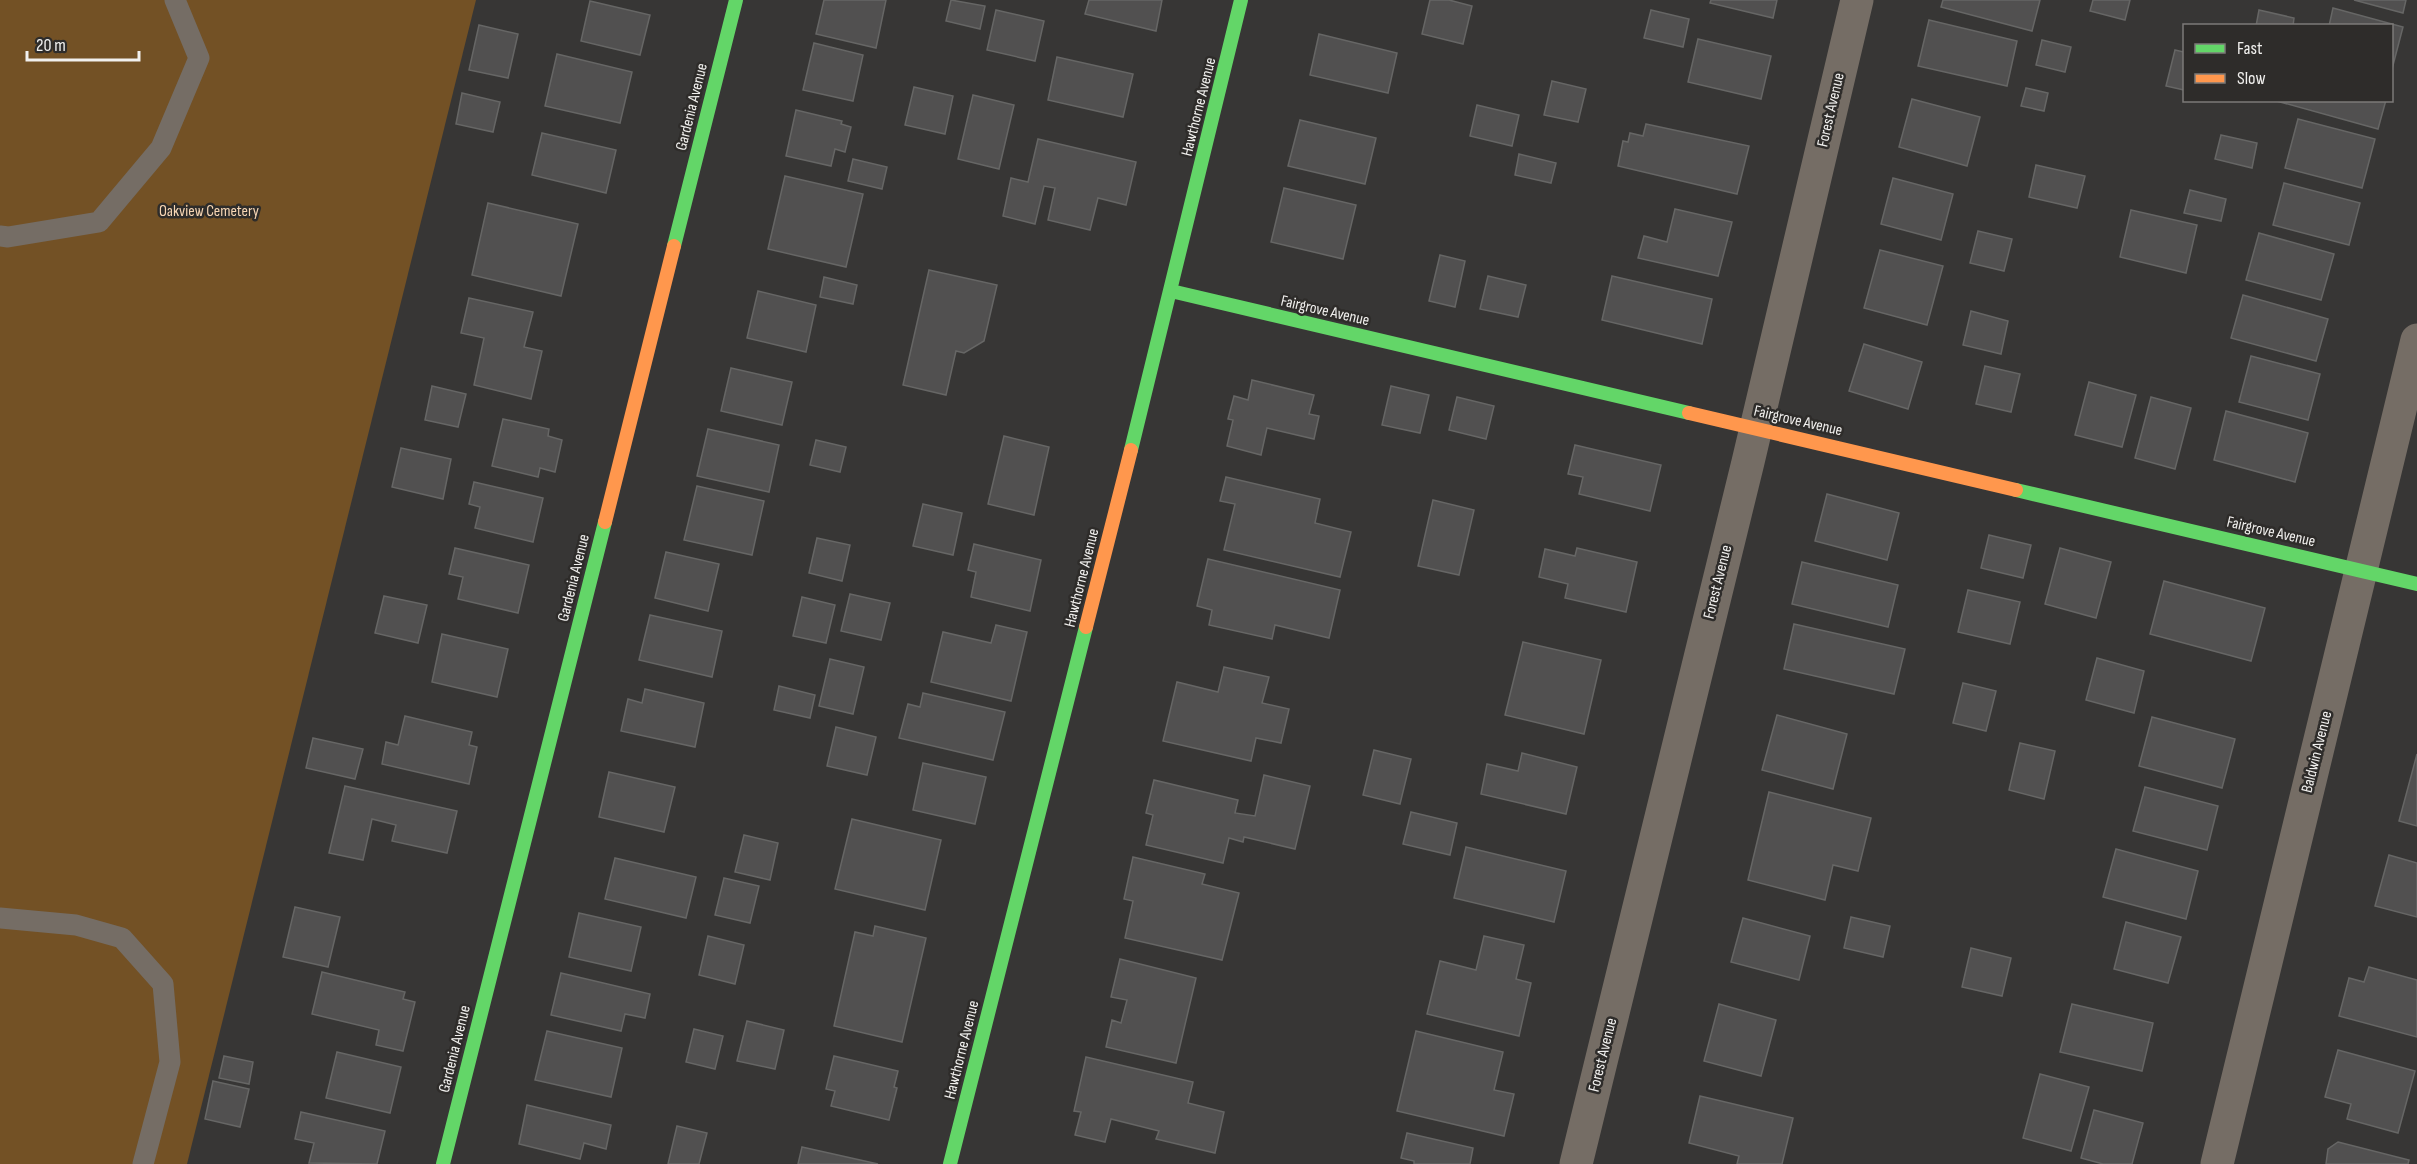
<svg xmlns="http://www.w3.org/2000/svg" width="2417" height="1164" font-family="'Sofia Sans Condensed',sans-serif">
<rect width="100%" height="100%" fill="#373635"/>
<path fill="#735125" d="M0,0h476l-289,1164h-187z"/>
<path fill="#515050" stroke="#666665" stroke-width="1.5" d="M824,0h62l-10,48 -60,-14z
M951,0l34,6 -5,23 -34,-8z
M1089,0h73l-6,31 -71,-17z
M1430,0h19l23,6 -9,38 -41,-10z
M1711,0h66l-4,18 -63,-15z
M1943,0h97l-8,31 -91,-24z
M2093,0h37l-5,20 -35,-9z
M2354,0h52l-3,13z
M590,1l60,14 -10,40 -59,-14z
M2333,8l70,19 -11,42v-43h-63z
M996,10l48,11 -9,40 -48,-11z
M1651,10l38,9 -6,28 -39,-9z
M2259,10l35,8 -1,8h-37z
M1929,20l88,21 -10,45 -89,-20z
M479,25l39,9 -10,44 -39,-8z
M1319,34l78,19 -9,40 -78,-18z
M1698,39l73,17 -10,43 -73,-17z
M2042,40l29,7 -6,25 -29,-7z
M814,43l49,12 -10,46 -50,-11z
M2175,50l9,2v38l-18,-4z
M557,54l75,18 -12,51 -75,-17z
M1057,57l76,17 -10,43 -75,-17z
M1552,81l34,8 -8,33 -34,-7z
M914,87l39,9 -8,38 -40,-9z
M2026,88l22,5 -4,18 -23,-5z
M462,93l38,9 -7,30 -37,-8z
M973,95l41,10 -15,64 -41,-10z
M1912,99l68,18 -13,49 -68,-19z
M2273,100h113l-8,29z
M1477,105l42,10 -7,31 -42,-10z
M796,110l46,11 -1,3 10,3 -6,25 -10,-3 -4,17 -45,-10z
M2298,119l77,20 -13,49 -77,-20z
M1300,120l76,18 -11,46 -77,-18z
M1646,124l103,22 -12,48 -119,-28 5,-25 5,1 2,-9 13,3z
M542,133l74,17 -10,43 -74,-18z
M2221,135l36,8 -5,25 -37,-9z
M1038,139l98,23 -10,43 -28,-7 -8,32 -42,-10 7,-32 -11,-2 -9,38 -32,-8 8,-38 17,4z
M1519,154l37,9 -5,20 -36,-8z
M853,159l34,8 -5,22 -34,-8z
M2036,165l49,11 -8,32 -48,-11z
M785,176l78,18 -17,73 -78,-18z
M1893,178l60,16 -12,46 -60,-16z
M2284,183l76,20 -11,42 -76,-20z
M1284,188l72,17 -13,54 -72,-17z
M2190,190l36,9 -5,22 -37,-8z
M488,203l90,21 -17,72 -89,-21z
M1675,209l57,13 -14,54 -80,-18 6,-22 23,6z
M2131,210l66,15 -11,48 -66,-16z
M1978,231l34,8 -8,32 -34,-8z
M2259,233l75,21 -13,46 -75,-20z
M1880,250l63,16 -16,59 -63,-17z
M1440,255l25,6 -10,46 -26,-6z
M929,270l68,15 -13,56 -20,12 -8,-2 -10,44 -43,-10z
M1488,276l38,9 -8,32 -38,-8z
M1612,276l100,23 -10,45 -100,-24z
M824,277l33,8 -4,19 -33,-7z
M758,291l58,14 -10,47 -59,-14z
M2243,295l85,24 -12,42 -85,-23z
M469,298l64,14 -9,35 18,4 -11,48 -57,-14 10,-47 -23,-5z
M1971,311l37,10 -7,33 -38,-9z
M1864,344l58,18 -14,47 -59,-18z
M2251,356l69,18 -12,46 -69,-18z
M1985,366l35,8 -9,38 -35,-8z
M731,368l61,14 -10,43 -61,-14z
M1252,380l62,15 -5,19 10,2 -5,23 -47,-11 -6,27 -34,-9 6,-26 -5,-1 6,-23 14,4z
M2089,382l47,13 -14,52 -47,-12z
M432,386l34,8 -8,33 -33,-7z
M1391,386l38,9 -9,38 -38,-8z
M1457,397l37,9 -8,33 -37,-9z
M2151,397l40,11 -16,61 -40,-11z
M2226,411l82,22 -13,49 -81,-22z
M503,419l46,10 -1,7 14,4 -7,32 -15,-4 -2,9 -46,-11z
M708,429l71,16 -10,47 -72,-16z
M1004,436l45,11 -15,68 -46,-11z
M816,440l30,7 -6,25 -30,-7z
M1575,445l86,20 -11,46 -71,-17 4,-17 -15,-3z
M401,448l50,11 -8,40 -51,-12z
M1226,477l94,22 -5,24 36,9 -11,45 -116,-27 11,-46 -15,-3z
M474,482l69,16 -10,44 -58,-14 5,-21 -11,-3z
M697,486l67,15 -12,54 -68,-15z
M1827,494l72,19 -12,47 -72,-19z
M1433,500l41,10 -15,65 -41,-9z
M923,504l39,9 -9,42 -40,-9z
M1989,535l42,10 -8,33 -42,-10z
M817,538l33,7 -8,36 -33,-8z
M974,544l67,16 -11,51 -59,-14 5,-25 -8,-2z
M455,548l74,17 -11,48 -60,-14 5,-22 -14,-3z
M1577,548l60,14 -11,50 -61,-14 3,-14 -29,-7 6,-28 30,7z
M2060,548l51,14 -15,56 -51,-14z
M666,552l53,12 -11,47 -53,-13z
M1208,559l132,31 -11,48 -54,-13 -3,14 -63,-14 3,-15 -15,-4z
M1802,562l96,23 -10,42 -96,-23z
M2164,581l101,27 -14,53 -101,-27z
M1968,590l52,12 -10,42 -52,-12z
M850,594l40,9 -9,37 -40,-9z
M384,596l43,9 -9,38 -43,-10z
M802,597l33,8 -9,38 -33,-7z
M650,615l72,16 -10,46 -73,-17z
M1794,624l111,25 -11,45 -110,-25z
M996,625l31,7 -16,69 -80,-19 12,-50 48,11z
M442,634l66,15 -11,48 -65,-15z
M1523,642l78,18 -17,74 -79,-19z
M2097,658l47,13 -10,42 -48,-13z
M830,659l34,8 -11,47 -34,-8z
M1224,667l45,10 -7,26 27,6 -8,34 -25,-5 -5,23 -88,-20 14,-59 41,10z
M1963,683l33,8 -10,40 -33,-8z
M779,686l36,9 -5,23 -36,-8z
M645,689l59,14 -9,44 -74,-16 7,-32 14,4z
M923,693l82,19 -12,48 -94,-22 9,-34 12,3z
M1777,715l70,19 -14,55 -71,-19z
M405,716l67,16 -3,13 8,2 -8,37 -87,-20 4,-22 12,3z
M2152,717l83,22 -13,49 -83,-22z
M836,727l40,10 -9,38 -40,-9z
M313,738l50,11 -8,30 -49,-11z
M2020,743l35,8 -11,48 -35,-9z
M1374,750l37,9 -11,45 -37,-9z
M1522,753l55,14 -11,47 -85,-20 6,-30 31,7z
M2417,754v72l-18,-5z
M923,763l63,14 -11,47 -62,-14z
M609,772l66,15 -11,45 -65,-15z
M1264,775l46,11 -15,63 -51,-12 -1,5 -14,-4 -6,25 -77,-18 7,-30 -7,-2 8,-33 84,20 -3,13 20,3z
M345,786l112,25 -10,42 -55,-12 4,-16 -24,-6 -9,41 -34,-7z
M2145,787l73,19 -11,44 -74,-19z
M1769,792l102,26 -13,53 -25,-6 -8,35 -77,-20z
M1411,812l46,11 -7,32 -47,-11z
M852,819l89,21 -16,70 -90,-21z
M744,835l34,8 -8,37 -35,-8z
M1466,847l100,24 -12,51 -100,-24z
M2116,849l82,22 -12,48 -83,-22z
M2389,855l28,8v54l-42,-11z
M1133,857l72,17 -3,10 37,9 -17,67 -97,-22 8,-37 -9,-2z
M615,858l81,19 -10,41 -81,-19z
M724,878l35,8 -9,37 -35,-8z
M295,907l45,10 -12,50 -45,-10z
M579,913l62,14 -10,44 -62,-14z
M1851,917l39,9 -7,31 -39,-9z
M1743,918l67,18 -11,44 -68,-18z
M2126,922l55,15 -13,46 -54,-14z
M875,926l51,12 -24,104 -68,-16 21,-94 18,4z
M708,936l36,9 -9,39 -36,-9z
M1484,936l40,9 -8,34 15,4 -12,53 -92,-22 13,-53 36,9z
M1971,948l40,10 -9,38 -40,-9z
M1120,959l76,19 -20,85 -70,-16 6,-27 9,3 6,-23 -16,-3z
M2369,967l48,13v57l-78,-21 10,-38 15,4z
M322,972l83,20 -2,7 12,3 -12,49 -27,-6 3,-15 -67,-16z
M561,973l89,21 -5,24 -20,-4 -4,17 -70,-16z
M1719,1004l57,16 -15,56 -57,-15z
M2072,1004l81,19 -11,48 -82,-19z
M747,1021l37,9 -9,39 -38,-8z
M694,1029l29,7 -8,33 -29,-7z
M547,1031l75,17 -11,49 -76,-17z
M1416,1031l87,21 -9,38 20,4 -10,42 -107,-25z
M2338,1050l77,21 -17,62 -51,-14 4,-15 -26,-7z
M337,1052l64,15 -11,46 -64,-15z
M224,1056l29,6 -4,22 -30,-6z
M834,1056l64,15 -4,16 3,1 -8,32 -58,-14 4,-15 -9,-2z
M1086,1057l107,25 -5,21 36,9 -9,41 -59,-14 3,-8 -48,-12 -6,23 -30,-7 6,-23 -7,-1z
M2040,1074l49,13 -18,64 -48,-13z
M213,1081l36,8 -9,38 -35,-8z
M1700,1096l93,22 -11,46h-45l2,-8 -50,-13z
M527,1105l84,20 -5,24 -22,-6 -4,16 -61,-15z
M2094,1110l49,13 -11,41h-29l-22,-6z
M301,1112l84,19 -8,33 -68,-1 5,-20 -19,-4z
M677,1126l30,7 -8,31h-31z
M1407,1133l66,15 -3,16h-56v-3l-13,-3z
M2338,1142l71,18 -1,4h-82l2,-15z
M802,1147l76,17h-80z"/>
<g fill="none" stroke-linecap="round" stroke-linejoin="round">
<path stroke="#756d65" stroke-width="21" d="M0,236l8,1 91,-15 62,-74 38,-90 -24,-58
M0,918l76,7 46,13 41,46 7,78 -27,102"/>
<path stroke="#756d65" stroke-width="33" d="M1576,1164l172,-702 109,-462
M2217,1164l200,-824"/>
<path stroke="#63d668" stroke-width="14" d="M674,246l62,-246
M1171,291l518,122
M1131,450l110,-450
M2016,490l401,94
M443,1164l162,-642
M950,1164l136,-537"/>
<path stroke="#ff974d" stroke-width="14" d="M1689,413l327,77
M605,522l69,-276
M1086,627l45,-177"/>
</g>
<g text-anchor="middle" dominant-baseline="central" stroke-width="5" stroke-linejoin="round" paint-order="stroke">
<g font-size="16" fill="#f1f0ee" stroke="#2e2c2a">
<text transform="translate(692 107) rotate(-76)">Gardenia Avenue</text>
<text transform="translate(1199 107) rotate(-76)">Hawthorne Avenue</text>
<text transform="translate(1831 110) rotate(-77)">Forest Avenue</text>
<text transform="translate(1325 311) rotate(13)">Fairgrove Avenue</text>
<text transform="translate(1798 421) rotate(13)">Fairgrove Avenue</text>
<text transform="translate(2271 532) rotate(13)">Fairgrove Avenue</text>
<text transform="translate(574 578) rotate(-76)">Gardenia Avenue</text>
<text transform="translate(1082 578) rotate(-76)">Hawthorne Avenue</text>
<text transform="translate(1718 582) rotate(-76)">Forest Avenue</text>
<text transform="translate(2317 752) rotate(-76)">Baldwin Avenue</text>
<text transform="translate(455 1049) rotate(-76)">Gardenia Avenue</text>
<text transform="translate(962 1050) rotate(-76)">Hawthorne Avenue</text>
<text transform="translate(1603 1055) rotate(-76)">Forest Avenue</text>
</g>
<g font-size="16" fill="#f7d6b4" stroke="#2e2c2a">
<text x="209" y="211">Oakview Cemetery</text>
</g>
</g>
<rect x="2183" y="24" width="210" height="78" fill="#2e2c2a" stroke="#7c7a78" stroke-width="1.5"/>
<rect x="2195" y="44" width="30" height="9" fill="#63d668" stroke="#7c7a78" stroke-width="1.5"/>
<text x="2237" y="54" font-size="18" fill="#f1f0ee">Fast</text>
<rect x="2195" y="74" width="30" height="9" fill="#ff974d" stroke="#7c7a78" stroke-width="1.5"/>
<text x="2237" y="84" font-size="18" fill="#f1f0ee">Slow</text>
<path d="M27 51v9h112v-9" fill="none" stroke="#f1f0ee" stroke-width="3"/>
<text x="36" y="51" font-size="18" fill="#f1f0ee" stroke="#2e2c2a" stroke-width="4.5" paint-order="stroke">20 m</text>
</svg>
